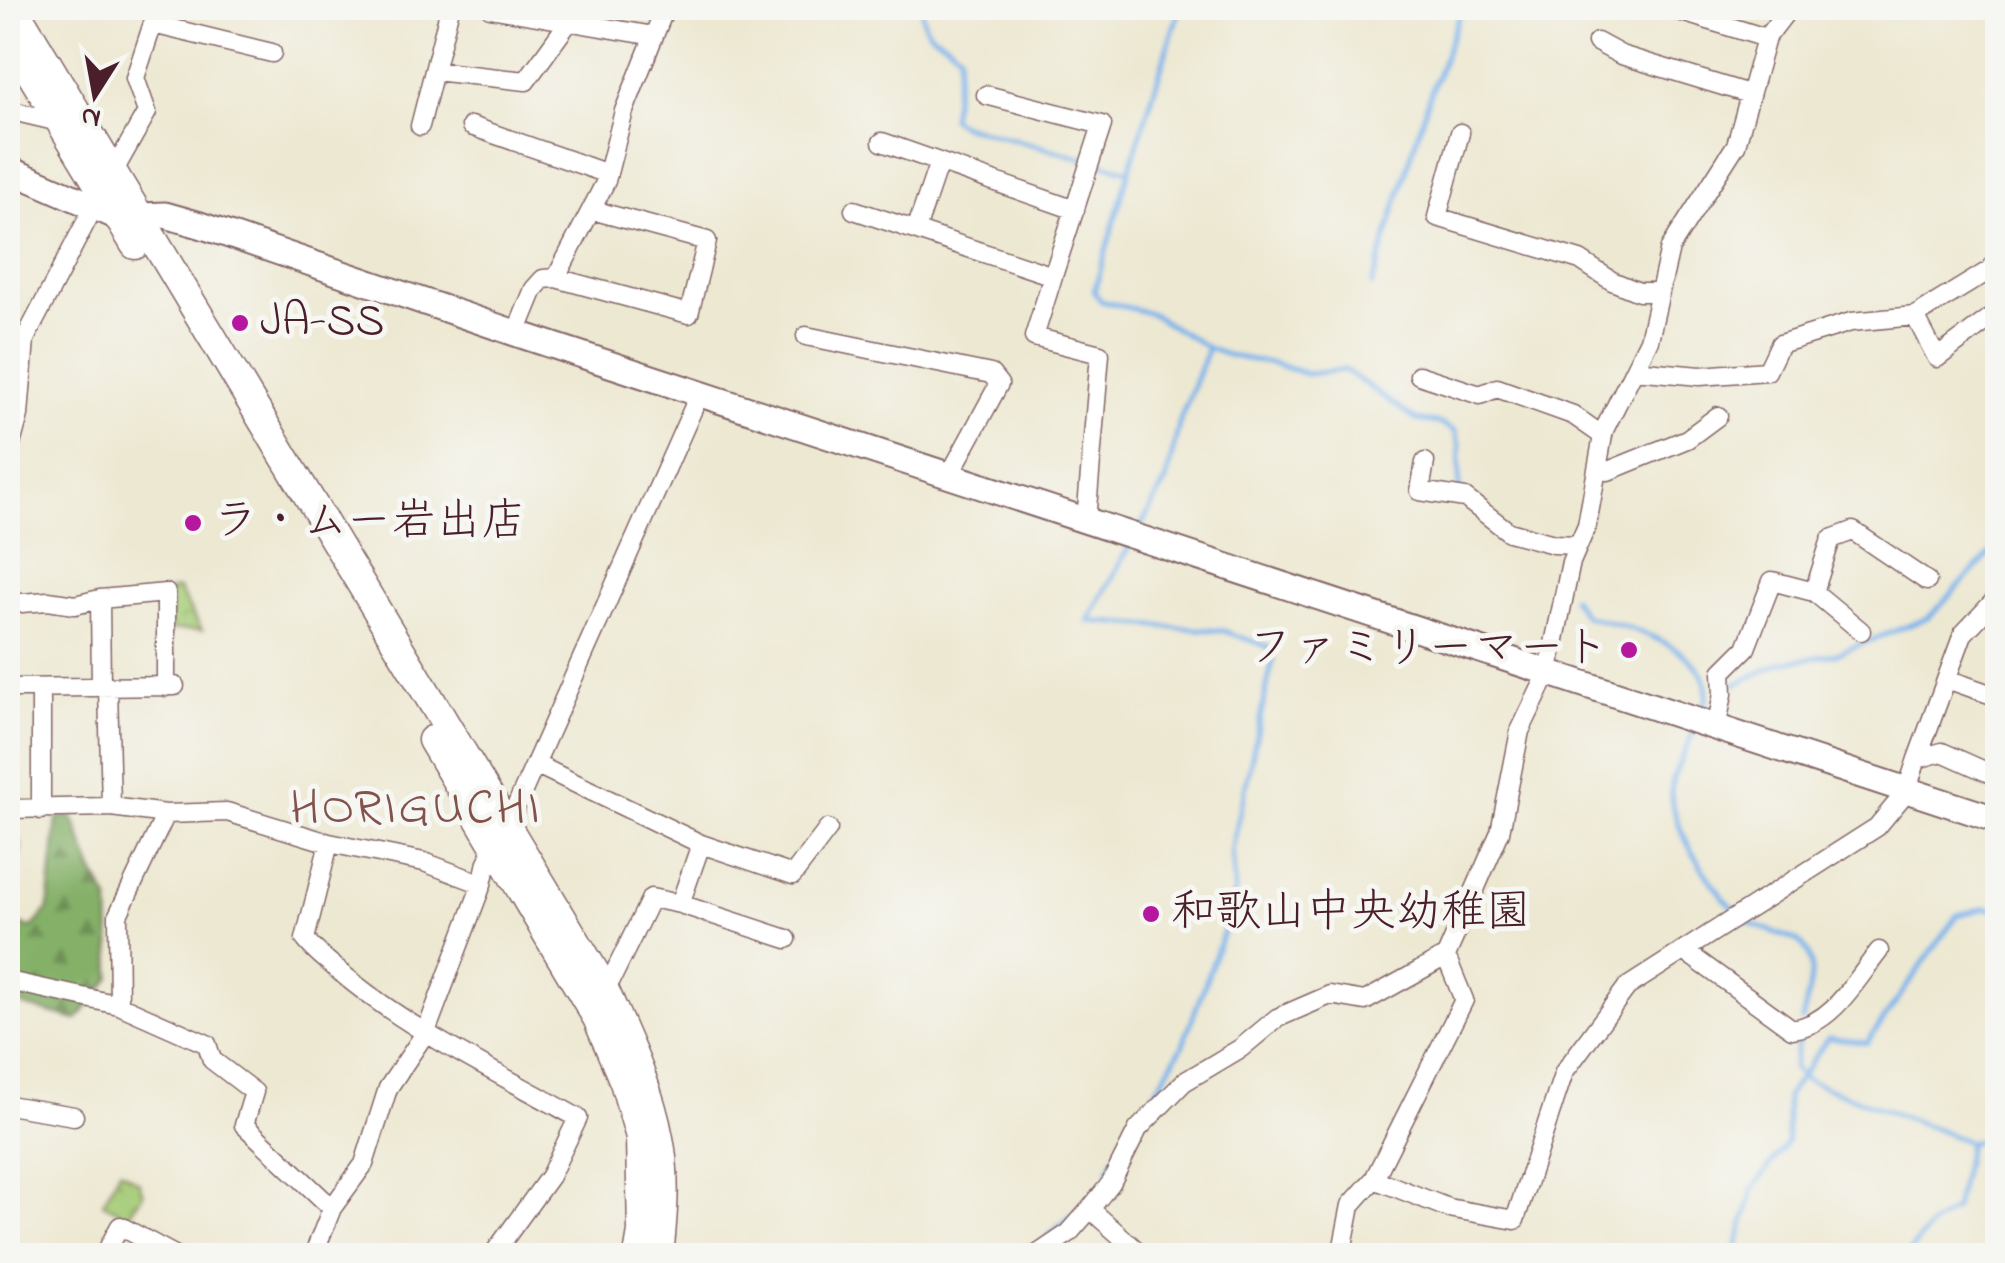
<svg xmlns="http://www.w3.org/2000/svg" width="2005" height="1263" font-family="'Indie Flower','Klee One',sans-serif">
<defs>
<pattern id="forest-firs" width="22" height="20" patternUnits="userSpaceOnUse" patternTransform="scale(2.5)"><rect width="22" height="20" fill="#84b068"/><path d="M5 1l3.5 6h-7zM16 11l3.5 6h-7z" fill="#6e8f56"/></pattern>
<pattern id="park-crowns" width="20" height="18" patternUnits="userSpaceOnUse" patternTransform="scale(2.5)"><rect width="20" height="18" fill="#a5cc77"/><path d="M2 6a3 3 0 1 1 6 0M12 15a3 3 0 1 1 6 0" fill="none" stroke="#90af67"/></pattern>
</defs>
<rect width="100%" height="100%" fill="#f6f6f2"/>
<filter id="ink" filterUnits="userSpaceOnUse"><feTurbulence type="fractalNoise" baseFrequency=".01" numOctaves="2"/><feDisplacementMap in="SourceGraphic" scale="20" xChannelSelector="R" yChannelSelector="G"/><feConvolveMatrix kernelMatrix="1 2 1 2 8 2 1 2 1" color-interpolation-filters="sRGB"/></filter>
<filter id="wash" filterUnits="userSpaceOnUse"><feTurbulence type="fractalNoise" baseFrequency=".0048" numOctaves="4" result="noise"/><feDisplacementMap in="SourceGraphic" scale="40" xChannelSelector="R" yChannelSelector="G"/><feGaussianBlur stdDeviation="2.25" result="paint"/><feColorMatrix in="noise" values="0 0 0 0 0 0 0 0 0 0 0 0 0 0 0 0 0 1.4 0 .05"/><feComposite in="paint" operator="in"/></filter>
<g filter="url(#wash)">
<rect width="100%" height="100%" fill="#ede8d1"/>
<path fill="url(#forest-firs)" stroke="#67684a" stroke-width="2.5" d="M73,817l20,54 16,29 2,77 -34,43 -53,-14 -16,-9v-77l23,8 17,-18 9,-92z
M11,819l10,27 -13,67v-93z"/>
<path fill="url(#park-crowns)" stroke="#787651" stroke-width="2.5" d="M178,589l24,41h-31l-1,-40z
M120,1170l19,12 4,12 -15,22 -25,-13z"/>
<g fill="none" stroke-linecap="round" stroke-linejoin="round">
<path stroke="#7bb4eb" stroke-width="5" d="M922,8c1,34 19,25 38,46l-9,64 11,7 167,46 -35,121 7,9 49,12 58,35 22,8 45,8 32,10 38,-4 71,50 23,3 16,8 5,15 -1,47
M1129,171l51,-163
M1372,285l54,-179 36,-98
M1138,531l28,-50 14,-61 28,-72
M1130,545l-42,76 136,10 44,16 5,12 -41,190 3,41 -7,29 -45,126 -39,66
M1572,598l13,18c40,9 145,37 117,95
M1736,684l44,-21 56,-9 92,-36 70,-72
M1693,732c-6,17 -18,35 -21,53 -6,36 39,101 64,126
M1743,919c16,10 35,13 52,21 28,13 12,58 7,80
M1800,1031l-7,37 11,11 165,63h29
M1108,1170l18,-34
M1045,1239l29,-25
M1735,1256l18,-67 34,-47v-46l41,-58 39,5 90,-128 29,-7 12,2
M1906,1256l25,-31 24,-16 14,-67"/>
</g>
</g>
<g filter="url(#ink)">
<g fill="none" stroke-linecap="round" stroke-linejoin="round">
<defs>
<path id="street" d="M490,8l164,28
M1669,8l97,30
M153,24l119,29
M1597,42l24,13 128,39
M434,71l92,10 42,-58 4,-15
M986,95l116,30 -49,151
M8,110l51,12
M420,126l30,-118
M471,126l137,48
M1460,133l-23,84 143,43 32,21 27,11h21
M882,142l193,68
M111,176l36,-64 -12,-34 23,-70
M854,210l199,66 -19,61 66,17 -14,167
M916,230l23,-68
M556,278l133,36 18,-73 -115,-31
M1915,316l22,42 61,-46
M516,333l18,-44 9,-10 13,-1 50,-97 18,-70 41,-103
M806,336l185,38 8,10 -50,92
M1634,370l66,6 67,-5 13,-27 71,-22 64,-6 75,-46 8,-11
M1419,375l61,20 17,-7 76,27 30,21
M8,455l11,-40 6,-76 73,-140
M1425,462l-5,29 45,7 44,34 45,12 24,1
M1597,470l11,1 79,-32 31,-23
M1814,592l17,-53 22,-8 74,50
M100,599l1,88
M8,604l40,-3 27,4 25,-6 66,-6v94
M1947,679l51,18
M108,687l3,120
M8,688l167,-2
M41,688v122
M1716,729l7,-35 -1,-22 24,-24 26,-67 42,11 47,39
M1917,759l46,-125 35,-37
M535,764l166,80 92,31 35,-46
M8,809l103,-2 55,7 61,-2 102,31 95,19 58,22
M329,843l-24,96c10,13 22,21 34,32 70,60 158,101 239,147l-28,58 -58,80
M701,844l-21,60 107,35
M1686,952l106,77c40,-4 64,-49 87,-78
M8,981l111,24 88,39 5,16 42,32 -10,33 88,83
M602,984l9,-4 40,-82 29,6
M119,1005l-1,-90 48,-101
M8,1105l66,11
M1374,1179l74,29 67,12 49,-148 63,-85 250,-160 29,-35 11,-33 25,-7 56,25
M1090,1209l53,47
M104,1256l16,-30 56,30
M313,1256l19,-48 32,-44 24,-76 38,-56 56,-148 5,-22 20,-35 193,-434
M1035,1256l34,-23 21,-24 21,-26 27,-54 46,-47 57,-34 36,-30 53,-23 35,6 81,-45 54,-124 20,-101 28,-58 23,-111 16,-37 17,-95 45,-90 21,-92 66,-103 30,-107 23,-30
M1341,1256l10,-51 23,-26 90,-179 -18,-44"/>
<path id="secondary" d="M8,169l110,48 47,-2 35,10 321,110 1477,485"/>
<path id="primary" d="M14,8l588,976c22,51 47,100 57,154 8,39 4,79 0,118
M8,36l127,209
M432,740l165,278 27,64 16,55 2,95 -4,24"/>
</defs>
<use href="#street" stroke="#836565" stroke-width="21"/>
<use href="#secondary" stroke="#836565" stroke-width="29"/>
<use href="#primary" stroke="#836565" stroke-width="31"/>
<use href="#street" stroke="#fff" stroke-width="18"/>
<use href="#secondary" stroke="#fff" stroke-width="25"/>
<use href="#primary" stroke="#fff" stroke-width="28"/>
</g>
</g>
<g fill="#b5179e" stroke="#f6f6f2" stroke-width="4">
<circle cx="240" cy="323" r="10"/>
<circle cx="193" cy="523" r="10"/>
<circle cx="1629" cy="650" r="10"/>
<circle cx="1151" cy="914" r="10"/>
</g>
<g text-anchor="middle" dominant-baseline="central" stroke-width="10" stroke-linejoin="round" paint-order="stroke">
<g font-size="45" fill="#4a1f2b" stroke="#f6f6f2" text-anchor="start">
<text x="260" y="323">JA-SS</text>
<text x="213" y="523">ラ・ムー岩出店</text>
<text x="1609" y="650" text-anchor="end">ファミリーマート</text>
<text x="1171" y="914">和歌山中央幼稚園</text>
</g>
<g font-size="50" letter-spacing="2.5" fill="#83524a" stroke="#f6f6f2">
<text x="416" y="809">HORIGUCHI</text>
</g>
</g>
<rect width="2005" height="1263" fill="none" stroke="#f6f6f2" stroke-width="40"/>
<g transform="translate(95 95) rotate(191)" stroke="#f6f6f2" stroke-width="8" paint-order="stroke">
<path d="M0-8L18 38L0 25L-18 38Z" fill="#4a1f2b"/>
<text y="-15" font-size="28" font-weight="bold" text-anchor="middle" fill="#4a1f2b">N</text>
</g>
</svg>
